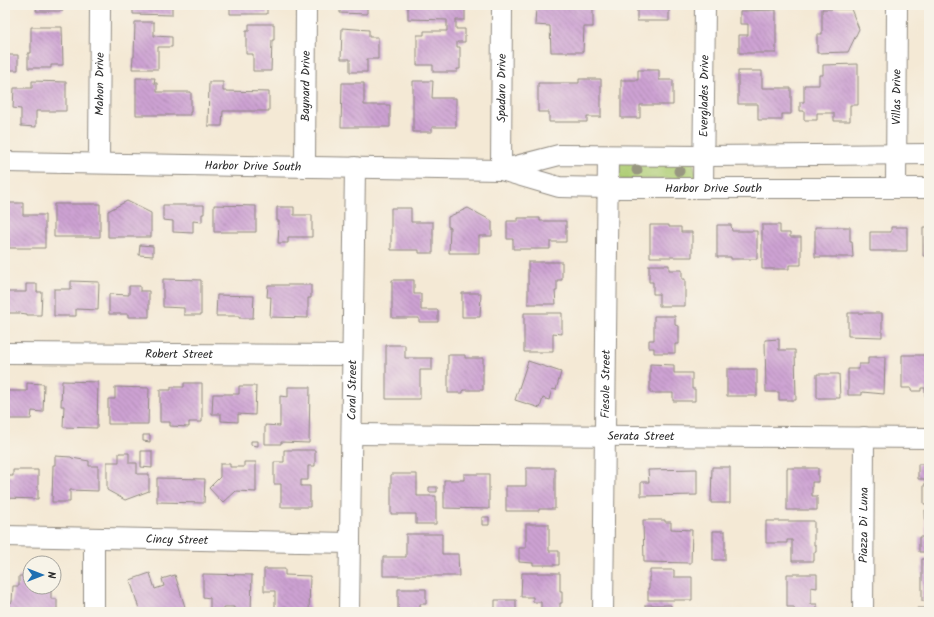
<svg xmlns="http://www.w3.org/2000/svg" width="934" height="617" font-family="Kalam,sans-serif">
<defs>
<pattern id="building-back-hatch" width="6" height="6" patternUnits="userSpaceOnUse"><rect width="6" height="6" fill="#cda2d3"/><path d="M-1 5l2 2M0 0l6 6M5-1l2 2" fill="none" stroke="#a784ab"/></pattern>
</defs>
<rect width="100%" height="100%" fill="#f7f3e8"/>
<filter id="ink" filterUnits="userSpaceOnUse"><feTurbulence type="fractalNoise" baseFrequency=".025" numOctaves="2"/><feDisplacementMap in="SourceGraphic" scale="8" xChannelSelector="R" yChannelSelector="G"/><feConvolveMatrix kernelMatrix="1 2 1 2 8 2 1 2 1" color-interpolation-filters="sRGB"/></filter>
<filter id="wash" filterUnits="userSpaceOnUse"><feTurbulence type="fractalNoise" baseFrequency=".012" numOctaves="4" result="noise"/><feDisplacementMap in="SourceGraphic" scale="16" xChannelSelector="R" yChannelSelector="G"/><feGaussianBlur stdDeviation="0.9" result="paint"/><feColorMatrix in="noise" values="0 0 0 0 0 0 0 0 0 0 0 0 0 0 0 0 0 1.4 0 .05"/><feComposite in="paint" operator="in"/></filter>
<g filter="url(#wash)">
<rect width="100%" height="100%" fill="#f4e9d5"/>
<path fill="#aecd74" stroke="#6c7c50" d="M693,160l4,18 -76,2 -5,-7 2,-10z"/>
<g id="blocks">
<path fill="url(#building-back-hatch)" d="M37,5h26v6h-27z
M133,5h39v10l-39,-1z
M230,5h37v9h-37z
M340,5h27v9l-27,-1z
M408,5h57v15h-9v9h9v13h-8v5h3v22h-3v3h-24v-7h-16v-30h7v-4h23v-11l-39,-1z
M637,5h32v16h-32z
M536,6l57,1v20h-9l-1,25h-32l-1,-26 -15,-1z
M822,9h29l8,20 -11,23 -31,1v-19h5z
M776,10v43h-37v-18h9v-11h-8v-13z
M135,22h19v14l18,1v10h-14v22h-26l1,-12h1z
M249,24h25v16h-2l-1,31h-18v-17h-7v-23h3z
M31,27h31l1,38h-12v3h-23v-15h3z
M342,28l27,2v7h9v22h-11v13h-17v-13h-9z
M5,55h13v15h-13z
M858,64v41h-8v16h-16v-8h-17v7h-13v-9h-4v-9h4v-17h15v-10h4v-10z
M638,70h21v10h14v25h-33v13h-19v-38h17z
M738,71h24v17h29v26h-9v6h-24v-16h-20z
M136,78h19l-1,5h3v9h34v20h-1v3h-54z
M579,79h22v38h-14v5h-38v-10h-11v-29h41z
M32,81l34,1v29h-30v16l-15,-1v-17l-8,-1 1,-20h18z
M413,81h20l-1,17h24v29h-24v5h-19z
M209,82h14v9l46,1v19h-46l-1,15h-14z
M342,83h22v22h26v22h-49z
M127,201l24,12v24h-43v-26z
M5,203h18v12h22v33h-36v-9h-4z
M54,204h46v33h-46z
M163,205h41v9h-2v8l-9,-1v12l-20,-1v-11l-10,-1z
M214,205l42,1v26h-42z
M277,207h17v8h18v22h-24v6h-10l1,-22h-2z
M391,208h20v14h22v31h-14v-3h-28z
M468,208l24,13v15h-13v17h-30l1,-26h-2v-10z
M518,218h22v3h26v21h-16v7h-37v-10h-6v-18h11z
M650,225h19v2h12v5h11v25h-42z
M717,225h14l1,6h25v28h-26v-2h-14z
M762,225h18v8h10v4h11v28h-12v4h-27z
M815,227h35v14h2l1,16h-38z
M891,227h16v24h-37v-19h21z
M923,227h6v29h-6z
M140,245l13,1v10l-14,-1z
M528,262h34v18h-5v11h-2l1,13h-28z
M649,265h20v5h13v9h3v27h-26v-12h-6v-12h-4z
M163,279l38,1v35h-17v-7l-21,-1z
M392,280h22v14h7v16h17v12h-19v-4h-27z
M71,281l28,1 -1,28 -22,-1v7h-22v-27h17z
M26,284h11v8h5l-1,23h-14v-1l-8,-1h-13v-21h20z
M268,285h43v13h-3v20l-38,-1 1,-20h-4z
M129,286h11v5h9v26h-21v-3h-19v-20l20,1z
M462,293h19l-1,24h-18z
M217,295l37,1 -1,22h-14v-2h-23z
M524,313h38v21l-9,-1v19h-29z
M848,313h34v24l-34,-1z
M654,316h21v9l4,1v18h-4v9h-21v-5h-5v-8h5z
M779,339v11h16l1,50h-17v-8h-13l-1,-52z
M386,345h19v13h27v12h-12v29h-34z
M448,355h17v3h18v32h-20v3h-15z
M902,355h27v41h-4v-8h-4v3h-10v-3h-9z
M868,357h17l-1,37 -22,-2v3h-14v-26h11v-5h9z
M528,361l33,11 -5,18 -4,-1 -3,11 -6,-2 -3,10 -25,-8z
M650,364l24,1v8h18v16h3v12h-22v-8h-23z
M727,369h30v27h-30z
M817,374h22l1,24h-23z
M62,381l36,1 -1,46 -34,-1 1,-21h-3z
M27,383l17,1 -1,28 -11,-1 -1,8h-26v-28h22z
M184,383h18v39h-13v5l-19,-1v-4h-10v-32h11v-3h13z
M239,386h17l-1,29 -17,-1v8l-17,-1v-7h-9l1,-20h26z
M115,387l34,1 -1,36h-40v-25h7z
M288,387h22l-1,56 -28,-1v2h-16v-19l15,1v-30l8,1z
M143,435h7v7l-7,-1z
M251,441h7v5l-7,-1z
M284,450h31v16h-7v14h-7v6h9v21h-29v-23h-7v-22h10z
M141,451h11v17l-11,-1z
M119,453h10v10h8v11h12v17l-24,9 -18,-10v-28h12z
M55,456l16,1 1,1 17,3v5h9v25l-28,-1v12h-18l1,-37h2z
M244,462h12v30l-20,-1 -13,12 -14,-15 11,-11v-13h10v3h14z
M918,464h11v40h-5v-19h1v-6h-7z
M712,467h18v36h-19z
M526,468h29v41h-16v2h-33v-25h20z
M787,468h31v14h-6v14h5v14h-30z
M697,469v26l-56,1v-14h8l-1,-12z
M13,470h25v29l-33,-1v-22h8z
M391,474h26v22h19v28h-20v-10h-25z
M464,474h25v35l-45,-1v-28h20z
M157,478l48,1 -1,24 -47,-1z
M429,487h8v5h-8z
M925,510h4v42h-10v-15h7z
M482,517h7v8h-7z
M643,520h22v2h6v7l21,1 -1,33 -47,-1z
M766,521h48v24h2v7h-2v9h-22v-21h-5v3h-21z
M526,524h23v27h10v14h-26v-2l-14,-1v-14h7z
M713,531h12v29h-12z
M406,534h36v20h16l1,22h-76v-19h23z
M922,559h7v42h-7z
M264,569h21v6l25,1 -1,36h-34v-21h-11z
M650,570h24v7h18v23h-44v-12h1v-11h1z
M150,573l5,16 9,-3 -2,-7 13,-4 11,35 -8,2h-38l-10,-32z
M522,573h38v18h2v12h-2v9h-19v-10h-8v-5h-12z
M203,574l49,1 -1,37h-17v-5h-10v5h-14v-14l-7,-1z
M787,574h30v14l-6,-1v17h6v8h-23v-5h-7z
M19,576h11v11h21v12h6v13h-52v-7l7,-3 1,-16h6z
M398,589h28v15h-6v8h-22z
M495,600h21v12h-21z
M645,605h26v7h-26z
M917,608h12v4h-12z"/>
</g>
</g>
<g filter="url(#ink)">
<use href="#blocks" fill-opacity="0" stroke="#908a80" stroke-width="1"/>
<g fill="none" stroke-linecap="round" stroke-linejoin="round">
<defs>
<g id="minor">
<path id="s1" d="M5,162l496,8 58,17 49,1h321"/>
<path id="s2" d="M99,163l1,-158"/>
<path id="s3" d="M305,167l1,-162"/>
<path d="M501,170l58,-15 145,1 225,-2"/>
<path id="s4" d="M501,170l1,-165"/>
<path id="s5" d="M703,188l2,-183"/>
<path id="s6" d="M896,188l1,-183"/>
<path id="s7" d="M5,353l347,2"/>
<path id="s8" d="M352,434l577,4"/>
<path id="s9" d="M5,536l345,7"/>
<path d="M94,538v74"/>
<path id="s10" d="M349,612l6,-445"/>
<path id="s11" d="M603,612l5,-456"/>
<path id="s12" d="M863,612l1,-175"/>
</g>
</defs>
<use href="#minor" stroke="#908a80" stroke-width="22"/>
<use href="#minor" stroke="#fff" stroke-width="20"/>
</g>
<g fill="#989781">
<circle cx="637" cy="170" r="5.5"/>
<circle cx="679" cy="171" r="5.5"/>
</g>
</g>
<g text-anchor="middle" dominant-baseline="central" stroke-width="3" stroke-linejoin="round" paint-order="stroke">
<g font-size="12" fill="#2b2b2b" stroke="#f7f3e8">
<text stroke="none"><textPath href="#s2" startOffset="79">Mahon Drive</textPath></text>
<text stroke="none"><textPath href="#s3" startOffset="81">Baynard Drive</textPath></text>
<text stroke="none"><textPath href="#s4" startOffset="82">Spadaro Drive</textPath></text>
<text stroke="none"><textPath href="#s5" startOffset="92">Everglades Drive</textPath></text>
<text stroke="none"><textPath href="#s6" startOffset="91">Villas Drive</textPath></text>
<text stroke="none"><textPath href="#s1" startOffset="248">Harbor Drive South</textPath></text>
<text stroke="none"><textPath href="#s1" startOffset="711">Harbor Drive South</textPath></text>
<text stroke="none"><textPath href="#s7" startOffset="174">Robert Street</textPath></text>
<text stroke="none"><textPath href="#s11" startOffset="228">Fiesole Street</textPath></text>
<text stroke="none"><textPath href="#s10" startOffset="222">Coral Street</textPath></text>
<text stroke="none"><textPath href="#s8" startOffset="289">Serata Street</textPath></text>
<text stroke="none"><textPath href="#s12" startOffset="87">Piazza Di Luna</textPath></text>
<text stroke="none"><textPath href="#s9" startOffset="172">Cincy Street</textPath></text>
</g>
</g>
<rect width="934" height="617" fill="none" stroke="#f7f3e8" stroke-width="20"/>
<g transform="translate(42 575) rotate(90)"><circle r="19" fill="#f7f3e8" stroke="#a5a39c"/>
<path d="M0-3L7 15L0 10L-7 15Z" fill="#1f6fb2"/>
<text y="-6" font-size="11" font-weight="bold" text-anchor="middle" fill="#2b2b2b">N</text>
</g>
</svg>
